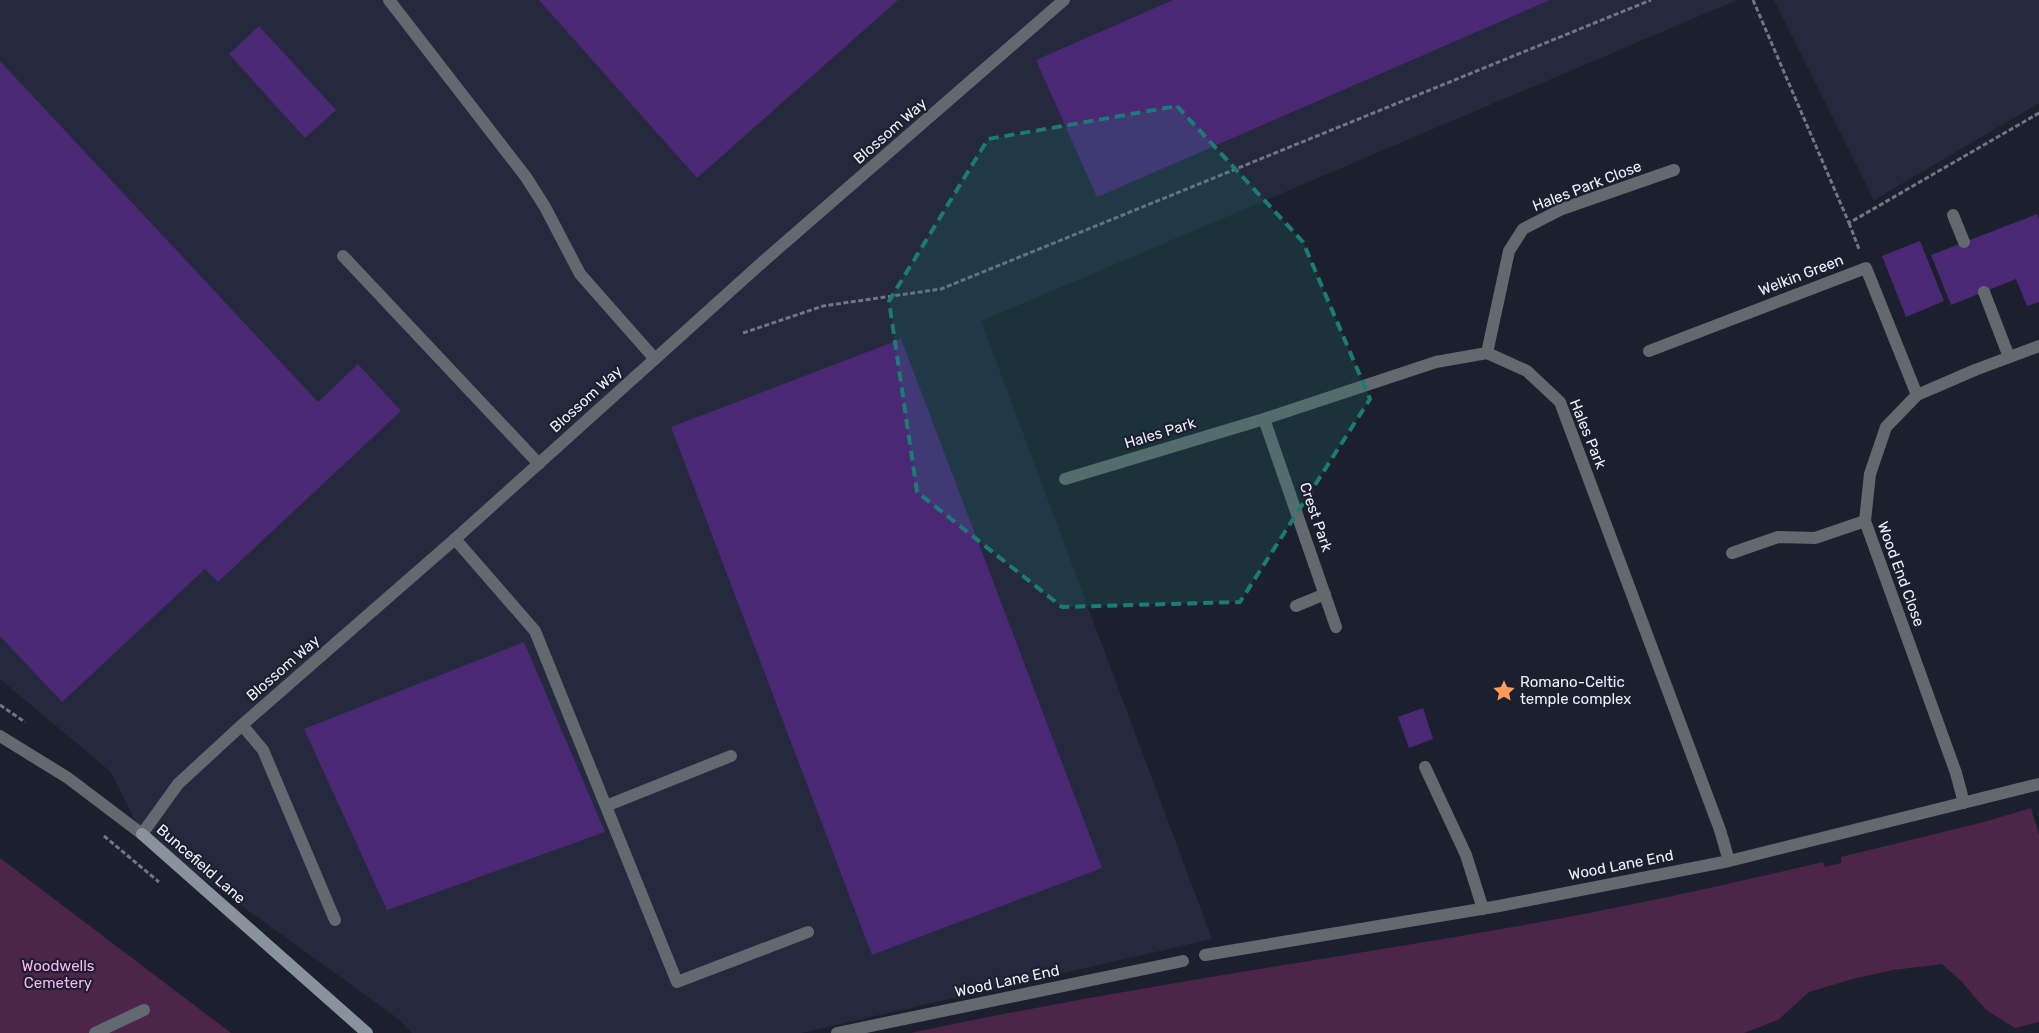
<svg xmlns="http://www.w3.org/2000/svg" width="2039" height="1033" font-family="Rubik,sans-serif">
<rect width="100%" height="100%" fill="#1c202e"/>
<path fill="#24293d" d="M0,0h1737l-756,321 231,618 -411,94h-389l-12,-13 -258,-186 -31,-62 -111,-93z
M1774,0h265v103l-165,97z"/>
<path fill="#4d254a" d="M2031,808l8,27v187l-24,6 -29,-18 -24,-28 -20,-18 -49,6 -37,8 -47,14 -31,28 -34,13h-833c199,-43 401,-71 602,-106 103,-18 207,-41 310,-65l2,5 16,-4v-6l143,-35z
M0,858l231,175h-231z"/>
<path fill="#4b2874" d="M539,0h359l-201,178z
M1173,0h377l-453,197 -61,-137z
M259,26l77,84 -31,28 -76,-84z
M0,61l318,341 40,-38 43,47 -183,171 -13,-13 -143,133 -62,-66z
M2037,214l2,5v83l-12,4 -11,-27 -65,26 -20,-50z
M1920,241l24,60 -38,16 -24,-61z
M901,339l201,529 -230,87 -201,-528z
M524,642l81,190 -218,78 -83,-181z
M1423,708l10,31 -24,9 -11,-31z"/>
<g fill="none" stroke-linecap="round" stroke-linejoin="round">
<path stroke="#727582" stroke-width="3" stroke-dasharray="5 2.5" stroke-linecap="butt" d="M1753,0l96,223 190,-110
M1849,223l10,26
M743,333l80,-27 118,-17 710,-289
M0,705l25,17
M104,836l55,46"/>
<path stroke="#62696f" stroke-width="12" d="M389,0l137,177 19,30 35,67 75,85
M1953,215l11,27
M343,256l196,208
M1984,292l25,65
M1975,370l64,-24
M455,539l80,92 142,351 131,-50
M1296,606l29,-12
M242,725l21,25 72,170
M0,736l68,42 74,56
M606,806l125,-50
M95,1033l49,-23"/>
<path stroke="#62696f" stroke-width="12" d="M1649,351l217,-83 51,127
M1487,353l22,-102 14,-22 39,-20 112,-39
M1264,419l72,208
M1065,479l199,-60 172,-57 51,-9 40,18 33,31 160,428 9,31
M1732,553l46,-16 37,1 50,-17
M1425,767l41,88 17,54
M1964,803l-8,-30 -91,-252 5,-47 16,-47 31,-32 58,-25
M142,834l36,-50 64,-59 213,-186 311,-280 298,-259
M1205,955l294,-49 230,-45 310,-77
M837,1033l346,-72"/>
<path stroke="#88939d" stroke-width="12" d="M142,834l225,199"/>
</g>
<path fill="#1a7c75" fill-opacity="0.2" stroke="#1a7c75" stroke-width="4" stroke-dasharray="10 6" stroke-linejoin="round" d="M1177,106l126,136 67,157 -130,203 -178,5 -145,-115 -28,-191 99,-162z"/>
<defs>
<symbol id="sight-bare" viewBox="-9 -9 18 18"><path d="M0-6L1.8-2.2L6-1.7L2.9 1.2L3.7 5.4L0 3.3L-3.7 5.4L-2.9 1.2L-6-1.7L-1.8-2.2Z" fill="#fe9b58" stroke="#1c202e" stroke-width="2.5" paint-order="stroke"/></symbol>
</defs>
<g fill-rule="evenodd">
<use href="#sight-bare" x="1488" y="675" width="32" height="32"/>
</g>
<g text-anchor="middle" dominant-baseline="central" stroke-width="4.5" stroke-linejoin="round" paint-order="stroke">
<g font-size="15" fill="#edf0fb" stroke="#1c202e">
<text transform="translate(890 131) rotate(-41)">Blossom Way</text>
<text transform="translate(1587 186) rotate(-21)">Hales Park Close</text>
<text transform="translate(1801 275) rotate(-21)">Welkin Green</text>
<text transform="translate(586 399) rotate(-42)">Blossom Way</text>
<text transform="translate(1160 433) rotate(-17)">Hales Park</text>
<text transform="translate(1588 434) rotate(68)">Hales Park</text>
<text transform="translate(1316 517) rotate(71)">Crest Park</text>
<text transform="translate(1901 574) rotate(70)">Wood End Close</text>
<text transform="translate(283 668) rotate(-41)">Blossom Way</text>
<text transform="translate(201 864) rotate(41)">Buncefield Lane</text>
<text transform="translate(1621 865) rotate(-11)">Wood Lane End</text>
<text transform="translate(1007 981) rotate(-12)">Wood Lane End</text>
</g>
<g font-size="15" fill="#edf0fb" stroke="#1c202e" text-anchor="start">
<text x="1520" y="682">Romano-Celtic<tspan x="1520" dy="17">temple complex</tspan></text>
</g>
<g font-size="15" fill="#ffb2f8" stroke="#1c202e">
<text x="58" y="966">Woodwells<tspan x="58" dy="17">Cemetery</tspan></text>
</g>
</g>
</svg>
